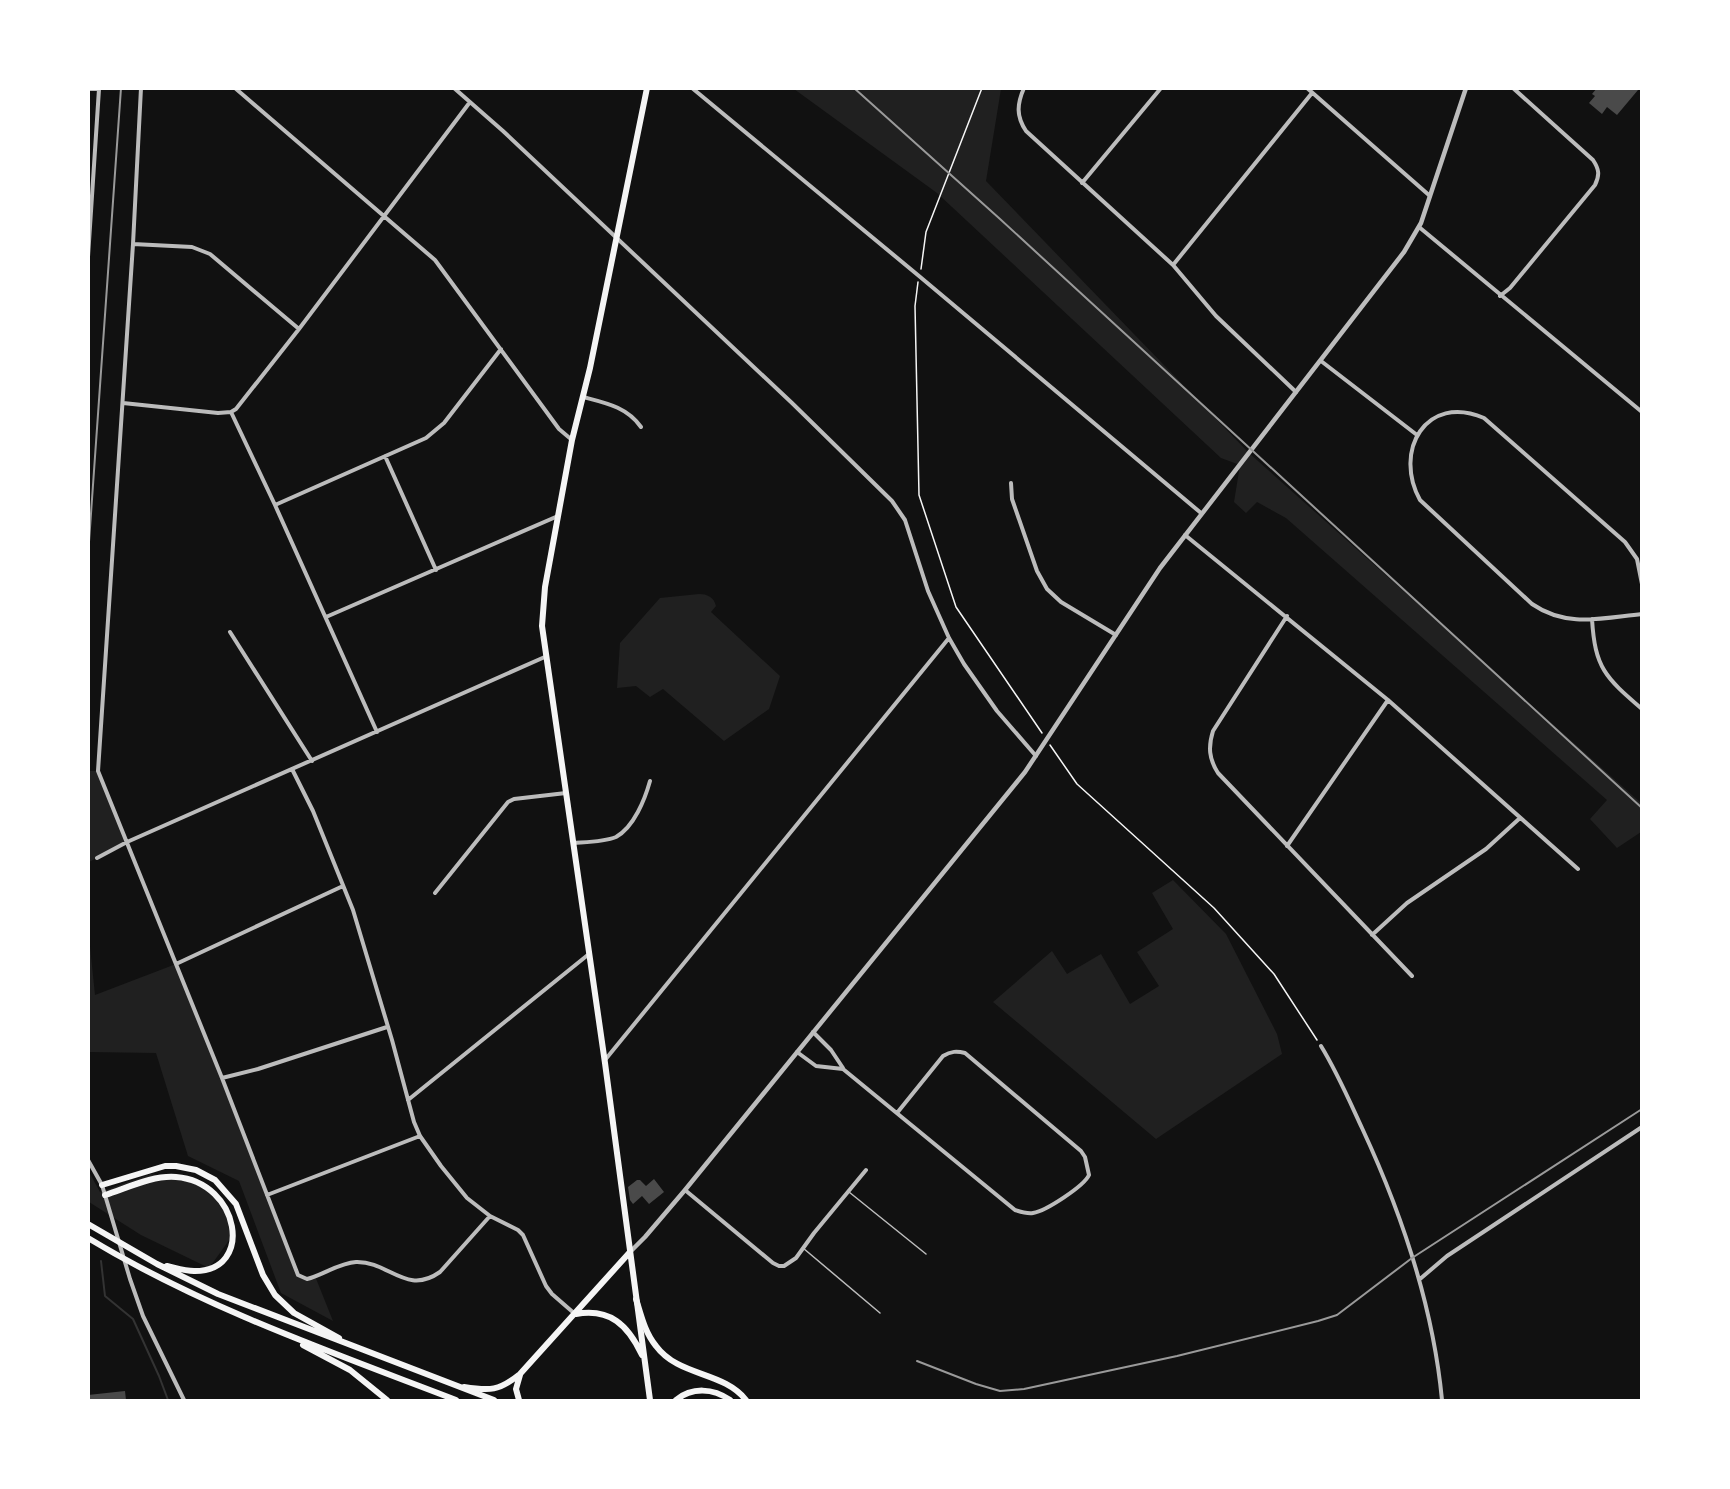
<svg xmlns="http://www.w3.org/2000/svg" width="1730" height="1489" font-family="'Asap Condensed',sans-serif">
<rect width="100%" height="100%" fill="#111"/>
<path fill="#202020" d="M794,89h207l-15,92 263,272 392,350v29l-24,16 -27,-29 17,-19 -321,-282 -29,-16 -11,11 -12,-11 6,-37 -19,-7 -284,-265z
M699,594c8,0 15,3 17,12l-5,6 69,64 -11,33 -45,32 -61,-52 -13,8 -14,-11 -19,2 3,-45 40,-45z
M89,771h9l29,71 -38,20z
M1173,880l53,54 51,100 5,20 -126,85 -163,-137 59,-51 15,23 34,-20 29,50 29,-18 -22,-34 36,-23 -21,-36z
M88,927l7,68 81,-31 119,307 7,7 13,-2 18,45 -52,-28 -42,-112 -51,-25 -32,-103 -67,-1z
M88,1170l12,22 51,-18 61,13 23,45 -26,36 -68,-33 -52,-33z"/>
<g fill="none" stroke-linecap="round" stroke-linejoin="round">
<path stroke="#333" stroke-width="2" d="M101,1261l4,35 28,23 26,57 9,24"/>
</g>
<path fill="#4a4a4a" d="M1597,88h40l1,2 -21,25 -10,-8 -5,7 -13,-11 6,-7 -3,-2z
M654,1179l10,13 -15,12 -7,-8 -9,8 -3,-4 -2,-13 9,-7h3l6,6z
M125,1391l1,9h-38v-5z"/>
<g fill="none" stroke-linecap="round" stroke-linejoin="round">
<path stroke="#f5f5f5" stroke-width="1.5" d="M921,269l5,-37 56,-144
M918,282l-3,24 4,189 37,112 86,126
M1050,745l27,39 137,124 60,66 43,66"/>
<path stroke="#bcbcbc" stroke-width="1.5" d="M849,1192l77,62
M803,1248l77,65"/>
<path stroke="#bcbcbc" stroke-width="4" d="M141,88l-8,156 -35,527 124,307 76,197 9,4c16,-4 32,-16 49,-17 33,-1 50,34 84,10l50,-56
M235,88l200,172 124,169 13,11
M454,88l49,43 289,272 100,98 13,19 23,71 21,47 15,26 33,47 39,45
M692,88l227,188 282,237
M1024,88c-7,16 -8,28 2,43l147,134 43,51 80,76
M1307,88l123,108
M88,89h11l-11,168
M1082,183l79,-95
M1419,227l223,185
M133,244l59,3 18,7 89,75
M1173,265l139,-172
M1500,296l10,-8 85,-103c5,-10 4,-16 -2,-25l-80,-72
M1321,361l96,74
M583,397c23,6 44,10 58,30
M123,403l95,10 13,-1 5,-3 63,-80 171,-227
M231,412l44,93 102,227
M385,456l51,114
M1011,483l1,16 25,72 10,18 14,13 55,33
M275,505l151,-67 18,-15 57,-74
M1185,535l203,165 190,169
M1642,584l-5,-25 -12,-17 -141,-124c-58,-25 -91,33 -64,82l112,104c35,24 70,14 110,10
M1287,616l-74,115c-5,16 -4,28 5,42l194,203
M326,617l232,-101
M1592,619c3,49 13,58 50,90
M230,632l82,129
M292,769l21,42 40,99 39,130 22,82 6,14 21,30 26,32 23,18 28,14 5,5 23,51 6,8 23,20
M573,843c14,-1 31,-1 43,-6 18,-10 29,-38 34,-56
M1287,846l101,-146
M97,858l30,-16 420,-186
M435,893l73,-91 6,-3 52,-6
M1372,935l35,-32 79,-54 34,-31
M176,964l167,-78
M813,1032l18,18 12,18
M1321,1046c16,26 28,54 41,82 40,86 71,178 80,272
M797,1052l19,14 27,3 172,141c6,2 12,4 18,3 13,-2 51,-27 56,-38l-4,-18 -4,-6 -116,-98c-8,-2 -14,-2 -22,3l-46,57
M605,1060l344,-422
M222,1078l36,-9 129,-42
M408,1100l181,-146
M88,1160l14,25 28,94 13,37 41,84
M685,1190l88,73 6,3h5l12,-8 18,-25 52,-63
M267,1195l153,-59
M1420,1279l27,-23 195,-129"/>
<path stroke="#bcbcbc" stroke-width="4.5" d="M630,1252l15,-15 40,-47 340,-418 135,-204 244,-316 17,-29 45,-135"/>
<path stroke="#f5f5f5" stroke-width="6" d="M647,88l-57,280 -18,72 -27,147 -3,39 63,437 45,337
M576,1314c34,-6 52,11 66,41
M464,1387c26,4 35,4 56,-13l110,-122
M519,1400l-3,-11 4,-14"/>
<path stroke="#f5f5f5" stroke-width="6" d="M102,1185l63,-19h11l20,4 19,10 21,24 27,71 12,20 19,18 45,25
M105,1195c22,-7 48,-20 71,-18 64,5 79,95 18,94 -9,0 -18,-3 -27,-5
M88,1224l69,40 61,30 276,106
M88,1238c116,70 243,114 368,162
M636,1299c5,16 9,34 20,47 23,31 67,25 90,54
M303,1345l47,25 37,30
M676,1400c16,-13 37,-12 54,0"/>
<path stroke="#9a9a9a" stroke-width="2" d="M854,88l146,131 642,589
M88,556l33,-468
M917,1361l59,23 24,7 24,-2 153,-33 141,-35 19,-6 75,-57 230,-149"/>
</g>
<rect width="1730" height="1489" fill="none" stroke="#ffffff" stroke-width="180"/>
</svg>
